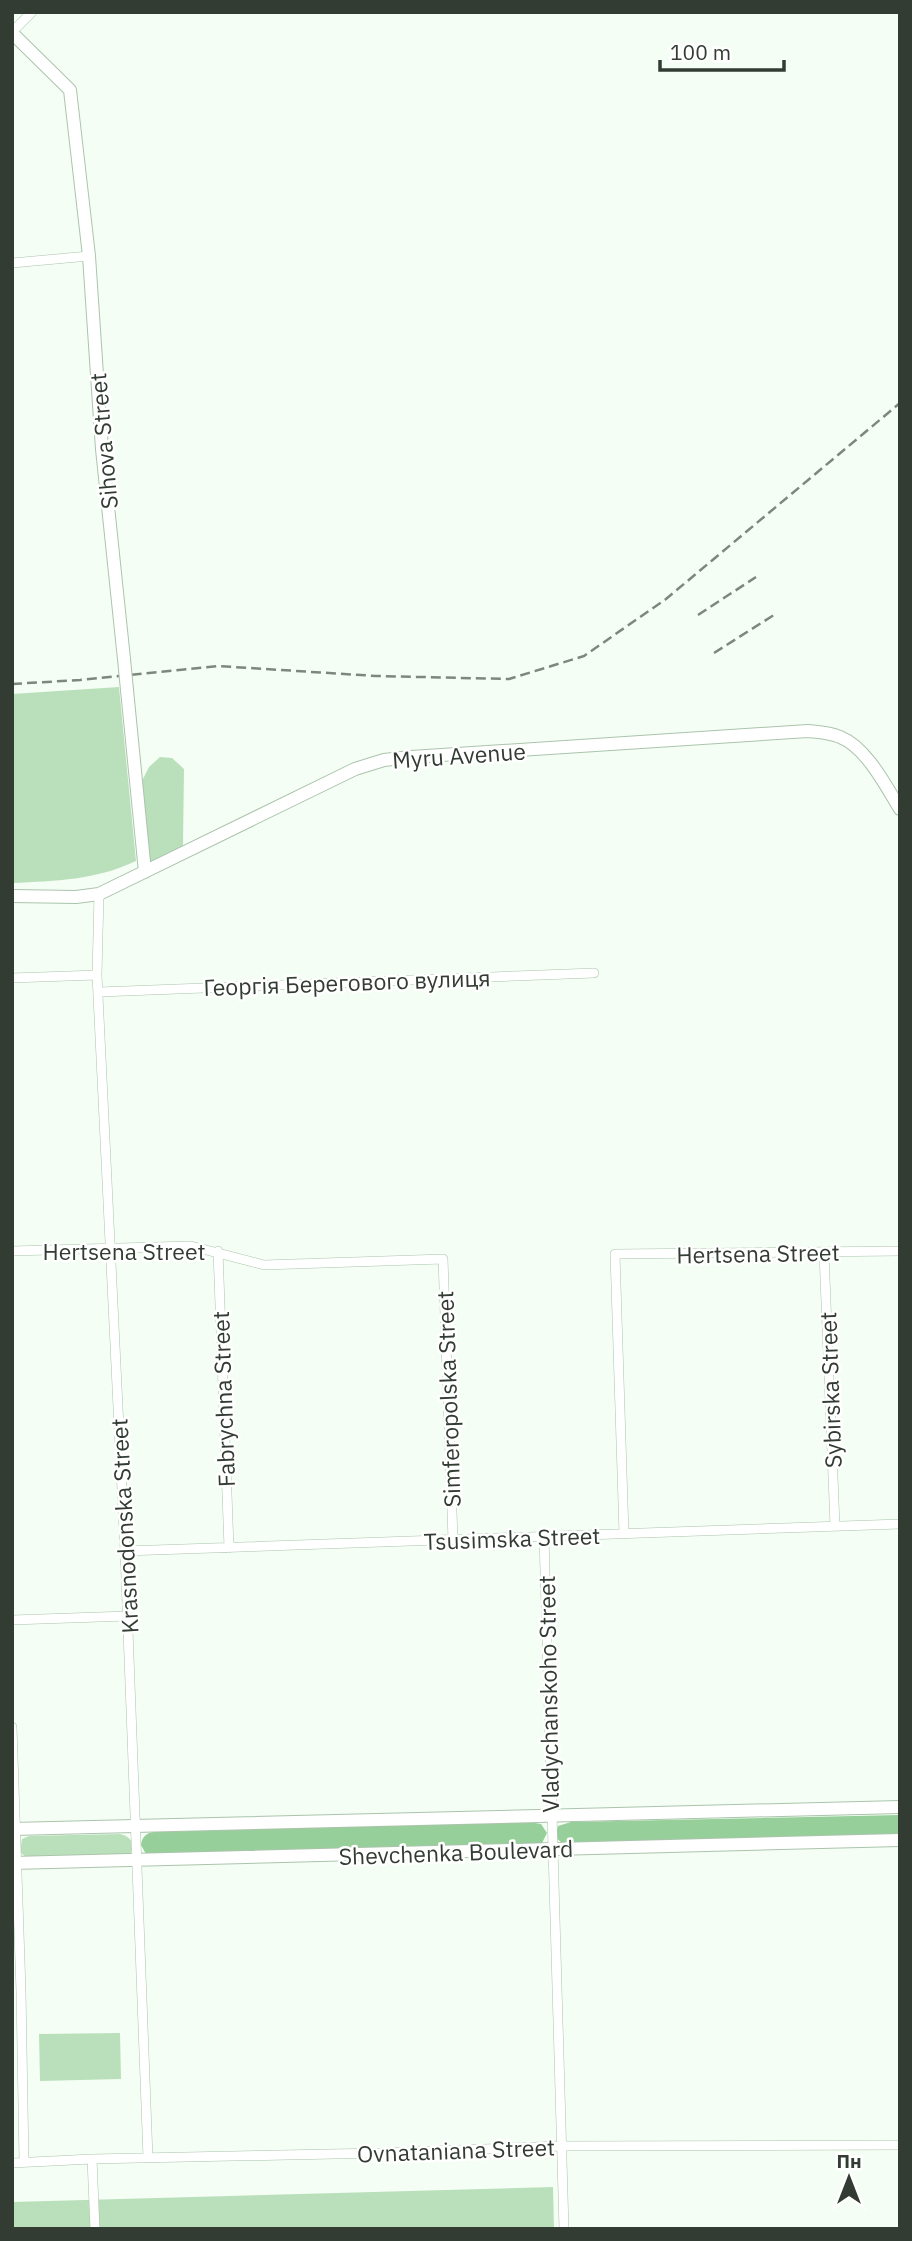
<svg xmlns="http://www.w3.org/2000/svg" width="912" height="2241" font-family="'IBM Plex Sans',sans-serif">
<rect width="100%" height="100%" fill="#f4fef4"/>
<path fill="#bae0bb" d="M119,687l17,174c-40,19 -80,20 -124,22v-189z
M160,757l12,1 12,11 -1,76 -8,9 -22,9 -9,-5 -7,-67 12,-24z
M120,1834c12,2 17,13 8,22l-101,2 -7,-6 2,-13 7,-3z
M120,2033l1,46 -81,2 -1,-47z
M553,2187l1,42h-542v-27z"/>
<path fill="#96cf99" d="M900,1815v22l-338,6 -7,-6 3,-11 13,-4z
M529,1822l12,2 6,9 -5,10 -6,3 -390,8 -5,-9c1,-8 5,-12 13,-13z"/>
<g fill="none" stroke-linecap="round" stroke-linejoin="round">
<defs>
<path id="street" d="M12,32l20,-20
M12,263l77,-7
M99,894l-2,81 28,576 23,607
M12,978l85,-3
M99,992l495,-19
M12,1251l179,-5 73,19 179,-6 10,281
M218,1251l11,297
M824,1253l11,273
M624,1534l-9,-280 285,-3
M544,1537l20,692
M125,1551l775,-27
M12,1620l116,-4
M12,1727l9,264 3,171
M92,2159l3,70
M12,2163l80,-4 288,-6 181,-7 339,-1"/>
<path id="secondary" d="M12,33l58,57 19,166 13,193 22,210
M127,690l18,182
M12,896l64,1 23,-3 256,-125 29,-9 27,-3 397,-26c11,1 21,1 32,6 26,10 46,49 60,72
M12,1829l888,-22
M12,1863l888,-23"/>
</defs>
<use href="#street" stroke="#abc4ac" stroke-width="10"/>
<use href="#secondary" stroke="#abc4ac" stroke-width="14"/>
<use href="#street" stroke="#fff" stroke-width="9"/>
<use href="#secondary" stroke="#fff" stroke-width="12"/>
<path stroke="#7d877e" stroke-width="2.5" stroke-dasharray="10 5" stroke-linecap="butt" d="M698,615l58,-38
M714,653l63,-40
M12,684l68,-4 138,-14 158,10 133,3 75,-23 82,-57 234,-196"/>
<defs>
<path id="secondary-bridge" d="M124,659l3,31"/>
</defs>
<use href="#secondary-bridge" stroke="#abc4ac" stroke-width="14" stroke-linecap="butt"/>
<use href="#secondary-bridge" stroke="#fff" stroke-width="12"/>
</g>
<g text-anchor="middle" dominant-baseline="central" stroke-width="5" stroke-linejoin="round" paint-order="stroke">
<g font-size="23" fill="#323c33" stroke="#fff">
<text transform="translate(103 441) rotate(-95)">Sihova Street</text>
<text transform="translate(459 755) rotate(-4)">Myru Avenue</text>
<text transform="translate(347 982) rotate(-2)">Георгія Берегового вулиця</text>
<text x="124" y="1251">Hertsena Street</text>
<text transform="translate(758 1253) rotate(-1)">Hertsena Street</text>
<text transform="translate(830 1390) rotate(-92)">Sybirska Street</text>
<text transform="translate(223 1399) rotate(-92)">Fabrychna Street</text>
<text transform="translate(448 1399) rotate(-92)">Simferopolska Street</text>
<text transform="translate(124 1526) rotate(-93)">Krasnodonska Street</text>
<text transform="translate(512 1538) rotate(-2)">Tsusimska Street</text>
<text transform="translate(548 1694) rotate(-91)">Vladychanskoho Street</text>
<text transform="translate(456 1852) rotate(-2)">Shevchenka Boulevard</text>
<text transform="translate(456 2150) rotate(-2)">Ovnataniana Street</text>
</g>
</g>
<rect width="912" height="2241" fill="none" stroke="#323c33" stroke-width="28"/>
<g transform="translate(849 2178)" stroke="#ffffff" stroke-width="5" paint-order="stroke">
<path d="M0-5L12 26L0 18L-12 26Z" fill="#323c33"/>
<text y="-10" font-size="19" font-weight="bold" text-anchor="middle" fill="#323c33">Пн</text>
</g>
<path d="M660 60v10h124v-10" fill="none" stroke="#323c33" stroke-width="3.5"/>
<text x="670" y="60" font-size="21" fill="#323c33" stroke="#ffffff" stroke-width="5" paint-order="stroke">100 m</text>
</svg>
